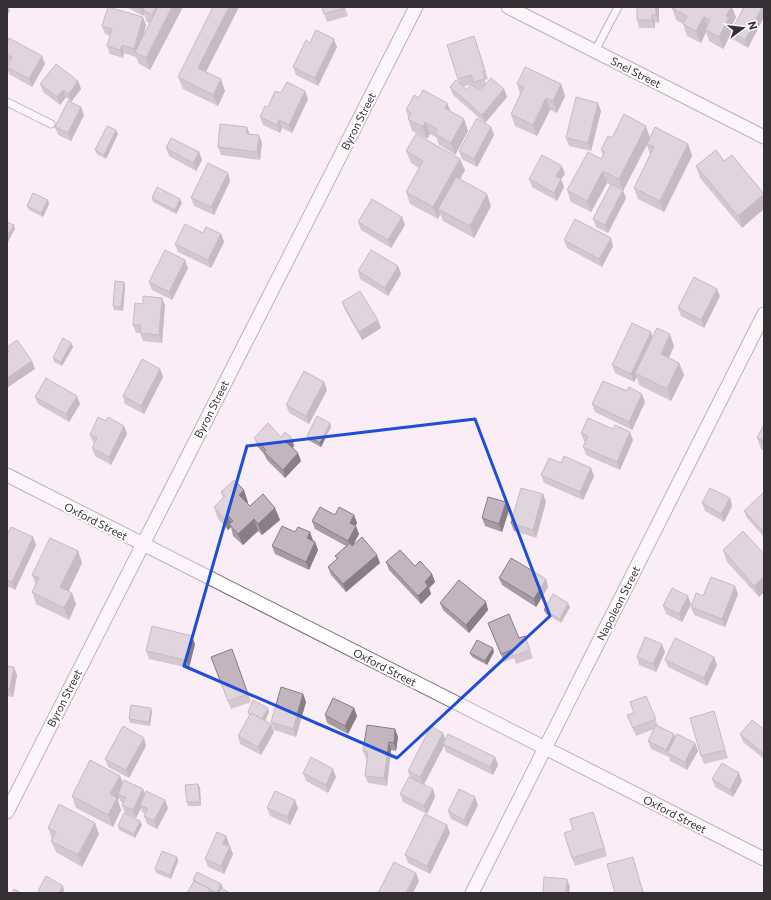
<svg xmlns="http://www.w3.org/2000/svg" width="771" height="900" font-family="Commissioner,sans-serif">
<rect width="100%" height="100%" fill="#faedf6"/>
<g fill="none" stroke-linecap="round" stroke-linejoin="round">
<defs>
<path id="lane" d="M595,51l23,-44
M7,102l44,22"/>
<path id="street" d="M508,7l256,130
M7,475l757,384
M7,812l409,-805
M472,893l292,-579"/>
</defs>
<use href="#lane" stroke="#766a72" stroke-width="9"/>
<use href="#street" stroke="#766a72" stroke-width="15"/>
<use href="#lane" stroke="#fff" stroke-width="7"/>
<use href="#street" stroke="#fff" stroke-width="13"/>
</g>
<path fill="#a79ca3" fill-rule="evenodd" d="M126,7h57l-33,63 -11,-6 -3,-7 -12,-4 -1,5 -13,-4 -3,-8 3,-10 -5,-2 -3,-8 44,-1 -3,12 7,-14 -3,-1 -3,-8 -1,2z
M213,7h26l-33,65 19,19 -7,15 -35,-17 -5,-12z
M322,7h23l3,9 -21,6z
M659,7v16l-4,-1v6h-16l-2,-8z
M744,7l4,41 -14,-8 -3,-7 -8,16 -14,-8 -3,-9 -5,11 -14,-7 -4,-12 -7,-4 -4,-12 64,9 -4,8 1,3z
M310,43l27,4 -19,39 -22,-11 -3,-8z
M477,44l11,35 -3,1 1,4 18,5 3,8 -22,26 -32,-28 -3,-8 9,-4 -12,-38zM471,84l-4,6 -4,-3zM483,88l-3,3 -2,-1z
M7,55l35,1 3,8 -13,23 -23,-13 -2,-6v-2l2,-4 -2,-1z
M78,81l3,8 -10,13 -5,-5 -6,8 -17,-13 -3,-8z
M517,84h44l4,12 -8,17 -7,-3 -13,26 -22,-10 -4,-12 9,-20z
M281,93l27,6 -16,34 -10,-5 -2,5 -17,-8 -3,-8 8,-10z
M419,98l28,5 3,8 14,8 4,12 -13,24 -16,-10 -3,-8 -6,-3 -3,5 -15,-8 -4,-12v-2l-2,-7z
M598,103l3,8 -10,40 -22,-5 -3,-8z
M84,115l-13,26 -13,-6 -3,-8z
M491,127l3,8 -17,32 -15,-8 -3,-8z
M118,134l-12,25 -9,-5 -2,-4z
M250,134l12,9 -2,17 -39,-5 -3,-8z
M612,138l76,6 4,12 -28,56 -26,-13 -4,-11 16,-34 -3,-9 -24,46 3,7 -18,35 -12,-6 -3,-8 18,-34 -4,-2 -16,29 -20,-10 -4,-12 34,-31 2,-3 -2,-6z
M166,148l33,4 3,8 -6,11 -27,-15z
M716,150l26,78 -42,-50 -4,-12z
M406,151l59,19 -5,9 31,27 -17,32 -31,-17 -3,-7 -2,5 -28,-15 -4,-12 13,-24 -8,-5z
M228,173l2,8 -16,34 -20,-9 -3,-8z
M565,174l-4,5 3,8 -7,14 -25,-14 -3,-8z
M152,198l28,1 2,4 -6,11 -23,-12z
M49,204l-6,13 -14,-7 -2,-4z
M358,222l47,3 -14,23 -30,-18z
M203,233l18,1 3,8 -13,26 -33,-16 -3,-8z
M564,240l49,6 -11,21 -35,-19z
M398,266l3,8 -13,22 -28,-17 -2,-8z
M188,268l-16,32 -20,-10 -3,-8z
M124,282l1,4 -2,25 -9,-1 -1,-4z
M720,296l-16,32 -23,-12 -3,-8z
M342,302l39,26 -19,12 -17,-30z
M165,305l-3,38 -19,-2 -3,-8h-4l-3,-8z
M653,337l21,9 -5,12 10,5 5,12 -13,26 -32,-16 -2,-8 -3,5 -19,-9 -3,-8z
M71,343l2,4 -11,19 -8,-4 -1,-4z
M160,369l3,8 -19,37 -19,-10 -2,-8z
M324,382l3,8 -18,34 -20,-11 -3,-8z
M35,397l45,7 -11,18 -31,-18z
M645,402l-13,28 -37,-18 -3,-8z
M106,421l18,5 3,8 -16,31 -16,-9 -3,-8 2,-5 -1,-1 -3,-7z
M330,423l1,4 -10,20 -13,-7 -1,-4z
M764,424v27l-3,-2 -4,-11z
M613,429l20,11 -13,30 -34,-15 -3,-8 2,-5 -1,-1 -3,-8z
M281,437l11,1 2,8 -1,2 8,13 -16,17 -18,-18 -3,-6 -7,-8 -3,-8z
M591,468l3,8 -11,24 -39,-17 -3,-8z
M221,492l27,10 -1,1 3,3 25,2 5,12 -18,15 -4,-4 -15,14 -10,-9 -2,-9 -3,3 -10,-11 -4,-12 9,-9z
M543,494l3,8 -10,36 -22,-7 -3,-8z
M764,494v43l-17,-19 -3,-7z
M730,498l2,8 -8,16 -19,-11 -3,-8z
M506,502l3,8 -7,22 -17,-6 -3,-8z
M335,515h19l3,8 -2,3 4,8 -6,11 27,18 -34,29 -15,-17 -3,-8 9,-8 -2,-3 11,-10 -31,-17 -3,-8z
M7,535l26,2 3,8 -21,45 -8,-4z
M313,540l2,2 3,8 -9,20 -34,-16 -3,-8z
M723,550l41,4v38l-5,5 -32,-35z
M78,551l4,12 -14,28 8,13 -7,16 -33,-16 -4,-12 4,-7 -4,-10z
M386,562l46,12 3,8 -6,6 2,6 -10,10 -32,-34z
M499,578l47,1 2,8 -12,20 -34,-22z
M738,594l-13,33 -31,-12 -3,-8 12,-11z
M486,602l2,8 -19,23 -26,-23 -3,-7z
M691,604l-9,18 -16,-8 -3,-8z
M570,607l-9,16 -15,-9 -2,-4z
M488,623l31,15 6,-2 8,22 -17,6 -2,-6 -10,4z
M195,644l-6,24 -40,-9 -3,-8z
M232,649l19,53 -20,7 -20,-52z
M494,652l-7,13 -15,-8 -2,-4z
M665,652l-9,20 -17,-7 -2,-8z
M714,657l3,8 -10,21 -39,-19 -3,-7z
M7,666l10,9 -4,22 -6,-1z
M303,694l3,8 -10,35 -22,-7 -3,-8z
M646,696l12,30 16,8 1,4 20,5 3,8 -11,19 -17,-9 -1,-4 -18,-8 -3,-8 6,-12 -18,7 -9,-21 7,-2 -4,-11z
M354,708l3,8 -9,18 -21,-11 -2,-8z
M152,712l-2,14 -20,-3 -1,-4z
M248,712h21l-4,9 6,3 3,8 -13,23 -21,-11 -2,-8 11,-20z
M716,719l12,39 -24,6 -3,-8z
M395,729l3,8 -2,14 -5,-1 -4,36 -19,-3 -3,-7 2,-17h-1l-3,-8z
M764,729v30l-21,-17 -3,-8z
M443,733l2,7 50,17 3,8 -5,10 -47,-23 -2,-6 -20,39 9,4 2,8 -8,17 -24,-12 -3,-8 10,-16 -2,-7z
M144,738l2,8 -17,32 -21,-11 -3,-8z
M303,773l33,4 -8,16 -22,-12z
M120,776l3,7 20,6 2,5 20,6 3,8 -11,21 -10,-5 -3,-8 1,-2 -3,-2 -1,-4 -5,10 -11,-5 -3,-8 1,-2 -2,-1 -2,-4 -1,2 3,10 -8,17 -37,-19 -4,-12z
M712,779l30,2 -9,16 -18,-10z
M198,784l2,4 1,18h-13l-1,-4z
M478,805l-11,22 -16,-8 -3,-8z
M267,808h31l-8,17 -20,-9z
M593,812l14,44 -32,10 -3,-8 1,-28z
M142,825l-7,13 -16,-8 -1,-4z
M447,825l3,8 -20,41 -22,-11 -3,-8z
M48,828l51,6 -17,33 -26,-15 -5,-11 1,-2z
M226,836l3,8 -1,2 5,8 -9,20 -16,-7 -3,-8z
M177,857l1,4 -7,18 -15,-6 -1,-4z
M193,880l28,4 2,5 7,4h-43l6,-11z"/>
<path fill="#887f85" d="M7,7h2l1,4 -3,5z
M141,7h5l-3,3 1,4 -1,2 -3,-8z
M156,7h10l-10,19 -4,-11z
M172,7h11l-33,63 -4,-12z
M229,7h10l-37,72 -4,-11z
M656,7h3v16l-3,-8z
M731,7h1l4,10 -4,8 2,4 -11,20 -4,-12 7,-21z
M762,7h2v10l-16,31 -3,-8z
M652,15l3,7v6l-3,-8z
M143,17l3,8 -8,29 -2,-1 -2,-4z
M704,17l4,11 -3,2 1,2 -5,11 -5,-12z
M334,39l3,8 -19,39 -3,-8z
M122,45l2,8 -1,5 -3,-8z
M42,56l3,8 -13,23 -3,-8z
M221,79l4,12 -7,15 -5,-11z
M78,81l3,8 -10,13 -2,-8z
M561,84l4,12 -8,17 -4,-12z
M504,89l3,8 -22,26 -3,-8z
M63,90l3,7 -6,8 -3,-8z
M305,91l3,8 -16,34 -3,-8z
M546,98l4,12 -13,26 -4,-11z
M447,103l5,12 -7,-7z
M598,103l3,8 -10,40 -3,-8z
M81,107l3,8 -13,26 -3,-8z
M464,119l4,12 -13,24 -4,-12z
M279,120l3,8 -2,5 -3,-8z
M425,122l5,12 -3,5 -4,-12z
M646,126l4,12 -27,53 3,7 -18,35 -3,-8 18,-35 -4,-11z
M247,127l3,8 -3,-1z
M491,127l3,8 -17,32 -3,-8z
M116,130l2,4 -12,25 -2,-4z
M259,135l3,8 -2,17 -3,-8z
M688,144l4,12 -28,56 -4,-11z
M199,152l3,8 -6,11 -3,-8z
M460,159l5,11 -23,41 -4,-2 2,5 -2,5 -5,-12z
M562,166l3,8 -4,5 3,8 -7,14 -3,-8 2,-17z
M603,171l4,12 -16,29 -4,-11z
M228,173l2,8 -16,34 -3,-8z
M487,194l4,12 -17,32 -4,-12z
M764,194v15l-22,19 -4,-12z
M180,199l2,4 -6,11 -1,-4z
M48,200l1,4 -6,13 -2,-4z
M402,217l3,8 -14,23 -3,-8z
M14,225l1,4 -5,9 -1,-4z
M7,230l3,8 -3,6z
M221,234l3,8 -13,26 -3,-8z
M611,238l2,8 -11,21 -3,-8z
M185,260l3,8 -16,32 -3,-8z
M398,266l3,8 -13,22 -3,-8z
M124,282l1,4 -2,25 -2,-4z
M717,289l3,7 -16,32 -3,-8z
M162,298l3,7 -3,38 -3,-8z
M378,320l3,8 -19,12 -3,-8z
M651,332l3,8 -19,33 2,4 -3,5 -3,-8z
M670,334l4,12 -9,20 -4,-12z
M71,343l2,4 -11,19 -1,-4z
M32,361l3,8 -28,19v-10z
M679,363l5,12 -13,26 -4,-12z
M160,369l3,8 -19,37 -3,-8z
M324,382l3,8 -18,34 -3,-8z
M642,394l3,8 -13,28 -3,-8z
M77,396l3,8 -11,18 -3,-8z
M330,423l1,4 -10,20 -1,-4z
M124,426l3,8 -16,31 -2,-8z
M630,432l3,8 -13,30 -3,-8z
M292,438l2,8 -4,4 -3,-7z
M298,453l3,8 -16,17 -2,-8z
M591,468l3,8 -11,24 -3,-8z
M244,490l4,12 -4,4 -5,-11z
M543,494l3,8 -10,36 -3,-8z
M730,498l2,8 -8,16 -3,-8z
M506,502l3,8 -7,22 -3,-8z
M275,508l5,12 -18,15 -4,-11z
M228,515l4,11 -3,-2 2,3 -3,3 -4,-12z
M354,515l3,8 -4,8 -3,-8z
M254,519l4,12 -15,14 -5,-11z
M356,526l3,8 -8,15 -3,-8z
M310,532l3,8 -3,6 -3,-8z
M33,537l3,8 -21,45 -3,-8z
M315,542l3,8 -9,20 -3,-8z
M78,551l4,12 -17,36 -5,-12z
M377,555l3,8 -34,29 -3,-8z
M432,574l3,8 -6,6 2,6 -10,10 -3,-8 7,-14z
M764,577v15l-5,5 -5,-11z
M546,579l2,8 -12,20 -2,-8z
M735,586l3,8 -13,33 -3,-8z
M72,593l4,11 -7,16 -5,-12z
M688,596l3,8 -9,18 -3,-8z
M486,602l2,8 -19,23 -3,-8z
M568,603l2,4 -9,16 -1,-4z
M192,636l3,8 -6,24 -3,-8z
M662,644l3,8 -9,20 -3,-8z
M493,648l1,4 -7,13 -2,-4z
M714,657l3,8 -10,21 -3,-8z
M14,667l3,8 -4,22 -3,-8z
M303,694l3,8 -10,35 -3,-8z
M151,708l1,4 -2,14 -1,-4z
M268,708l1,4 -6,12 -1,-4z
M354,708l3,8 -9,18 -3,-8z
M271,724l3,8 -13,23 -3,-8z
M395,729l3,8 -2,14 -2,-8z
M443,733l3,8 -3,3 1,2 -21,39 -3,-8z
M674,734l3,8 -10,11 2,5 -3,-8z
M144,738l2,8 -17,32 -3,-8z
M389,742l2,8 -4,36 -3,-8z
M695,743l3,8 -11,19 -2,-8z
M495,757l3,8 -5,10 -3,-8z
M333,769l3,8 -8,16 -2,-8z
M739,773l3,8 -9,16 -3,-7z
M120,776l4,11 -6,7 1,4 -1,2 3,10 -8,17 -5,-12 2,-21z
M198,784l2,4 1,18 -1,-4z
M143,789l3,8 -6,8 1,3 -5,10 -3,-8z
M433,789l2,8 -8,17 -3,-8z
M475,797l3,8 -11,22 -3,-7z
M165,800l3,8 -11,21 -3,-8z
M295,800l3,8 -8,17 -3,-8z
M593,812l3,8 11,36 -3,-8z
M140,821l2,4 -7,13 -1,-4z
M95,823l4,11 -17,33 -4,-12z
M447,825l3,8 -20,41 -3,-8z
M226,836l3,8 -3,7 -3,-7z
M230,846l3,8 -9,20 -3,-8z
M177,857l1,4 -7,18 -1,-4z
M633,857l2,8 9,28h-1z
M416,873l3,8 -6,12h-7z
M567,879l3,8 -1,6h-3z
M221,884l2,4 -3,5h-3z
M63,886l1,4 -1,3h-4z"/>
<path fill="#c2b5be" stroke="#887f85" d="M108,7l35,10 -9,32 -12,-4 -2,5 -13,-4 5,-17 -10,-3z
M144,7h12l-4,8 -9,-5z
M158,7h14l-26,51 -11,-6z
M213,7h16l-31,61 23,11 -8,16 -35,-18z
M322,7h22l1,1 -21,6z
M637,7h19v8h-4v5h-15z
M673,7h58l-5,9 3,2 -10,19 -14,-7 5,-10 -6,-3 -8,14 -13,-7 4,-8 -15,-8z
M744,7h18l-17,33 -14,-8z
M316,30l18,9 -19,39 -22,-11 13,-27 4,3z
M474,36l11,35 -3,1 3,7 -12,3 -2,-7 -13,4 -11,-34z
M9,38l33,18 -13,23 -22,-12 5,-10 -5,-2v-13z
M56,64l22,17 -9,13 -6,-4 -6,7 -17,-13z
M525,67l36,17 -8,17 -7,-3 -13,27 -22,-11 13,-27 -7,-3z
M491,78l13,11 -22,26 -32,-28 6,-7 11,10 4,-6 9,7z
M287,82l18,9 -16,34 -10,-5 -2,5 -17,-8 5,-11 3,1 7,-16 6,2z
M423,90l24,13 -2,5 19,11 -13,24 -16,-9 2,-5 -12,-7 -2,5 -15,-8 3,-6 -5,-3 8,-15 5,3z
M576,97l22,6 -10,40 -22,-5z
M68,101l13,6 -13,26 -13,-6z
M624,114l22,12 -27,53 -16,-8 -16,30 -20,-11 21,-38 13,7 4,-7 -4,-2 7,-14 4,2z
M477,118l14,9 -17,32 -15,-8z
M220,124l27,3v7l12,1 -2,17 -39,-5z
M107,126l9,4 -12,25 -9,-5z
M655,127l33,17 -28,57 -26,-13 20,-41 -7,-3z
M416,134l44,25 -27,48 -27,-15 17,-31 -17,-10z
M171,138l28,14 -6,11 -27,-15z
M716,150l8,11 8,-6 32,39 -26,22 -42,-50z
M542,155l20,11 -6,10 5,3 -7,14 -25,-14z
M208,163l20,10 -17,34 -20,-9z
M456,177l31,17 -17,32 -32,-17z
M611,184l12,6 -18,35 -12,-6z
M157,187l23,12 -5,11 -23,-12z
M33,193l15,7 -7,13 -14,-7z
M372,199l30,18 -14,23 -30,-18z
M575,219l36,19 -12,21 -35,-19z
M7,222l7,3 -5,9 -2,-4z
M185,224l18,9 3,-6 15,7 -13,26 -33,-16z
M165,250l20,10 -16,32 -20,-10z
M371,250l27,16 -13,22 -27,-17z
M694,277l23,12 -16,31 -23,-12z
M115,281l9,1 -3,25 -8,-1z
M360,291l18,29 -19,12 -17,-30z
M143,296l19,2 -3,37 -19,-2 1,-8h-8l2,-22 8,1z
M632,323l19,9 -20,42 -19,-9z
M657,328l13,6 -9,20 18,9 -12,26 -32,-16z
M63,338l8,5 -10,19 -8,-4z
M17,340l15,21 -25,17v-25l2,-1 -2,-3v-2z
M142,359l18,10 -19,37 -18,-10z
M304,371l20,11 -18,34 -20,-11z
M46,378l31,18 -11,18 -31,-17z
M603,381l24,10 2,-4 13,7 -13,28 -37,-18z
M317,416l13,7 -10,20 -13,-7z
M98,417l8,4 2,-4 16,9 -15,31 -17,-9 5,-10 -7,-3z
M588,418l25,11 2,-4 15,7 -13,30 -34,-15 5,-11 -7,-3z
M268,423l13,14 4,-5 7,6 -5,5 11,10 -15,17 -19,-18 2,-2 -12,-12z
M764,424v17l-7,-3z
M564,456l27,12 -11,24 -39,-17 8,-17 12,5z
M234,480l10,10 -5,5 11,11 13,-12 12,14 -17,16 -4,-5 -16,15 -9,-10 4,-3 -5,-6 -4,3 -10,-11 11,-11 -4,-4z
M521,488l22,6 -10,36 -22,-7z
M710,488l20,10 -9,16 -19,-11z
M763,493l1,1v38l-20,-21z
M488,497l18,5 -7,22 -17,-6z
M320,507l15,8 4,-8 15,8 -4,8 6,3 -8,15 -36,-20z
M282,526l13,6 3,-5 12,5 -3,6 8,4 -9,20 -34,-16z
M11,527l22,10 -21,45 -5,-2v-45z
M743,531l21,23v23l-10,9 -31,-36z
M362,537l15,18 -34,29 -15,-17 10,-9 -3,-2 15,-13 2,3z
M50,538l28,13 -18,36 12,6 -8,15 -32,-16 7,-14 -7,-3z
M400,550l15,16 5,-5 12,13 -7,8 3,4 -10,10 -32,-34z
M511,558l35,21 -12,20 -35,-21z
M711,577l24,9 -13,33 -31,-12 5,-14 7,3z
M459,580l27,22 -20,23 -26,-22z
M672,588l16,8 -9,18 -16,-8z
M553,594l15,9 -8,16 -16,-9z
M509,614l10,24 6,-2 5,14 -17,6 -2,-6 -10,4 -13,-31z
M152,626l40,10 -6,24 -40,-9z
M645,637l17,7 -9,20 -16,-7z
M675,638l39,19 -10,21 -39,-18z
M477,640l16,8 -8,13 -15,-8z
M232,649l16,45 -20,7 -17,-44z
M7,666l7,1 -4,22h-3z
M281,687l22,7 -10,35 -22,-7z
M646,696l10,23 -23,9 -6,-13 7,-2 -4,-11z
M333,698l21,10 -9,18 -20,-11z
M253,700l15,8 -6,11 -11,-6 -1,1 -2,-2z
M131,705l20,3 -2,14 -20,-3z
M714,711l11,39 -24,6 -11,-38z
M251,713l20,11 -13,23 -20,-11z
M752,720l12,9v25l-24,-20z
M367,725l28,4 -1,14 -5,-1 -5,36 -19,-2 3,-24 -5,-1z
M656,725l18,9 -8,16 -18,-9z
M123,726l21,12 -18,32 -21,-11z
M431,726l12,7 -23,44 -12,-6z
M448,734l47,23 -5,10 -47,-23z
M677,734l18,9 -10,19 -18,-9z
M311,757l22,12 -7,16 -23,-12z
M90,760l30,16 -10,18 7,4 -9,17 -36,-19z
M722,763l17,10 -9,17 -18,-11z
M409,777l24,12 -9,17 -24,-12z
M124,780l19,9 -10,21 -11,-5 4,-7 -8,-4z
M198,784l2,18h-13l-2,-17z
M459,789l16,8 -11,23 -16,-9z
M146,791l19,9 -11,21 -10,-5 4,-7 -8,-4z
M275,791l20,9 -8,17 -20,-9z
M59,804l36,19 -17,32 -27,-14 5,-9 -8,-4z
M593,812l11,36 -32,10 -8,-25 9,-3 -3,-11z
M124,813l16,8 -6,13 -16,-8z
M425,814l22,11 -20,41 -22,-11z
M217,832l9,4 -3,8 7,2 -9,20 -16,-7z
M162,851l15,6 -7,18 -15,-6z
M633,857l10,36h-28l-8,-29z
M394,862l22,11 -10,20h-28z
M197,872l24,12 -4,9 -24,-13z
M46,876l17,10 -4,7h-17l-4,-2z
M544,877l23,2 -1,14h-23z
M194,881l16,8 -2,4h-21z
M221,888l9,5h-11z
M14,889l7,4h-9z"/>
<path d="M0 0H771V900H0ZM475,419l75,197 -153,142 -213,-92 63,-220z" fill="#faedf6" fill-opacity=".55" fill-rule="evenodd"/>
<path fill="none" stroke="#1d4ed8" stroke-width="3" stroke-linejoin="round" d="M475,419l75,197 -153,142 -213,-92 63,-220z"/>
<g text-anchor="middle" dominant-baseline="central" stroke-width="4" stroke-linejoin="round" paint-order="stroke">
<g font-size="11" fill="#353033" stroke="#fff">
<text transform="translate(636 72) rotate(27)">Snel Street</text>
<text transform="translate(358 121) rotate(-63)">Byron Street</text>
<text transform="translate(211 409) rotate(-63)">Byron Street</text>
<text transform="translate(96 521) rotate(27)">Oxford Street</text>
<text transform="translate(618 603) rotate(-63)">Napoleon Street</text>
<text transform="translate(385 667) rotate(27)">Oxford Street</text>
<text transform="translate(64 698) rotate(-63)">Byron Street</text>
<text transform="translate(675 814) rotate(27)">Oxford Street</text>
</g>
</g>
<rect width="771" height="900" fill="none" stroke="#353033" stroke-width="16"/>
<g transform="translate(743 28) rotate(75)" stroke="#ffffff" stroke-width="3" paint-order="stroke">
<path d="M0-3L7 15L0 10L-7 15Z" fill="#353033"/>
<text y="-6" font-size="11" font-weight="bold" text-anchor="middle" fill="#353033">N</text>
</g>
</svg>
